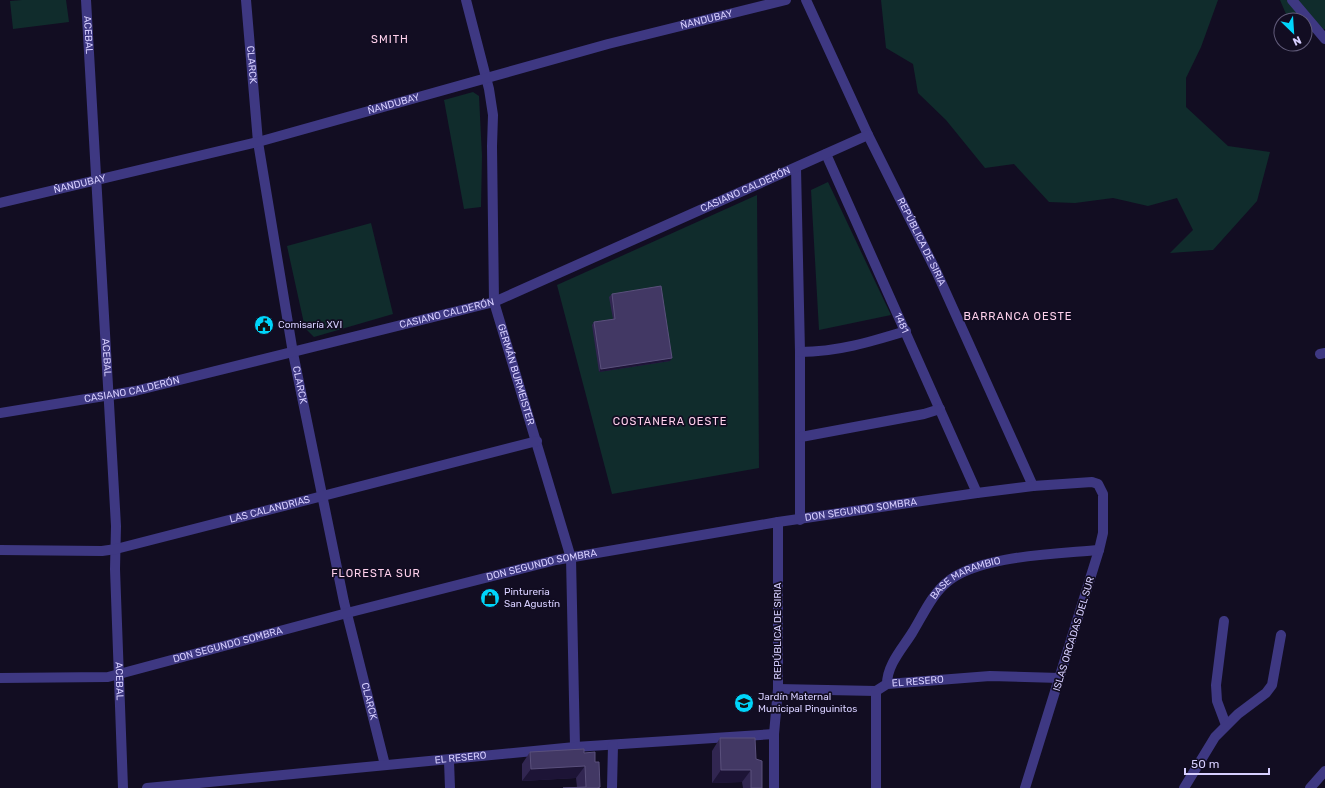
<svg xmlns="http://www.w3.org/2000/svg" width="1325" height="788" font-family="Rubik,sans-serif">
<rect width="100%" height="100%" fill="#120d22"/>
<path fill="#102c2c" d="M22,0h44l3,22 -56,7 -3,-28z
M881,0h337l-17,47 -15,31v29l42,39 42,6 -13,49 -44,49 -43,3 23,-23 -16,-32 -29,8 -35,-8 -38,5 -26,-1 -35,-38 -29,4 -39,-48 -28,-27 -5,-29 -27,-16z
M1280,0h45v29l-20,2v-11h-13l-6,-6z
M473,92l6,4 3,60 -1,51 -17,2 -20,-109z
M828,182l63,133 -72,15 -8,-140z
M757,195l2,273 -147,26 -55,-209z
M371,223l22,91 -79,23 -9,-9 -18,-82z"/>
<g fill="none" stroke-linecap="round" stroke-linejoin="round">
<g stroke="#3e3882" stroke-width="10">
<path id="s1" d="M86,0l30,526 -1,43 8,219"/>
<path id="s2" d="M246,0l12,142 35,211 51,249 41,163"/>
<path id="s3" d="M466,0l23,89 4,26 -1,31 2,156 77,256 4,189"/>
<path id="s4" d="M806,0l62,135 69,138 96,213"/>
<path d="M1292,0l33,39"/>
<path id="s5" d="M826,154l151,339"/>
<path d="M796,168l4,184v168"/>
<path id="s6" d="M0,203l258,-61 350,-98 178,-44"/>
<path d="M800,352c37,0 70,-10 106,-21"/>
<path d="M1320,354l5,-1"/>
<path id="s7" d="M0,413l135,-22 359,-89 374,-167"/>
<path d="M801,437l123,-23 16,-5"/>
<path id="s8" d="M0,550l102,1 14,-2 421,-108"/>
<path d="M1224,621l-8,64 1,16 9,24"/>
<path id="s9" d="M0,678l108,-1 239,-64 209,-53 222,-38 199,-29 56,-7 59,-4 6,2 5,10v39l-4,17 -74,238"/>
<path id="s10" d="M887,684c0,-19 15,-35 25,-51 10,-16 19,-37 34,-50 31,-28 112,-29 153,-33"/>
<path id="s11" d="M778,689l98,2 11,-7 103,-8 70,2"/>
<path d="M449,761l1,27"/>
<path id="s12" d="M147,788l428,-41 199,-13"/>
<path d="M612,788l1,-43"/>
<path d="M774,788v-54l4,-45v-167"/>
<path d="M876,788v-97"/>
<path d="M1184,788l31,-51 23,-23 28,-21 6,-8 9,-50"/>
<path d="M1310,788l15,-17"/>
</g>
</g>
<path fill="#312651" d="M612,294l58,67 -71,11 -7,-47 2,-3 19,-3 -4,-22z
M720,738l36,21 6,29h-19l-1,-6 -30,1v-32z
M530,752l54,1 11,9 5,25v1h-37l14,-1 -1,-9 -54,3v-17z"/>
<path fill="#1d1436" d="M672,358l-2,3 -71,11 2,-3z
M585,766l-9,12 -54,3 9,-12z
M721,770h30l-9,12 -30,1z"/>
<path fill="#423864" stroke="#5a507c" d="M661,286l11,72 -71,11 -7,-47 21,-3 -3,-25z
M720,738h35l1,21 6,2v27h-11v-18h-30z
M584,749v4l11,-1v10h4l1,25 -3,1h-34l23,-1 -1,-21 -54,3 -1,-17z"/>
<defs>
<symbol id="civic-disc" viewBox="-11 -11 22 22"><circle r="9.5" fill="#00d5fa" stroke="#120d22"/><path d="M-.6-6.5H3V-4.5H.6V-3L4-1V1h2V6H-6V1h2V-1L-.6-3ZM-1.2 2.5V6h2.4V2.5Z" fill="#111"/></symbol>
<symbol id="shop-disc" viewBox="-11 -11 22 22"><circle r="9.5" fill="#00d5fa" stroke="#120d22"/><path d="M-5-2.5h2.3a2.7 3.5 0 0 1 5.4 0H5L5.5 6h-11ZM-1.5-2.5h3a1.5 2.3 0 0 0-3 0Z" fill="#111"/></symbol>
<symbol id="school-disc" viewBox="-11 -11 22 22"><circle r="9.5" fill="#00d5fa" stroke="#120d22"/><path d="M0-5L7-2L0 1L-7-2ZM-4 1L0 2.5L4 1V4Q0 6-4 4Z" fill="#111"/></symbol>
</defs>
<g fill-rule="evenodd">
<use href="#civic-disc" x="253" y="314" width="22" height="22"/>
<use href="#shop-disc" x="479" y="587" width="22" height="22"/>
<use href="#school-disc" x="733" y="692" width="22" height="22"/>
</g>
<g text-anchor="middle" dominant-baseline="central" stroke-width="3.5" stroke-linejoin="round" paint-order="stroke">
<g font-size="10" fill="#d7cfff" stroke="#120d22">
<text stroke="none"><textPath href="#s6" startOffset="730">ÑANDUBAY</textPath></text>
<text stroke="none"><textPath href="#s1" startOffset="35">ACEBAL</textPath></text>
<text stroke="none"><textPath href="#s2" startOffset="65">CLARCK</textPath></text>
<text stroke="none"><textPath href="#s6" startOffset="406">ÑANDUBAY</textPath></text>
<text stroke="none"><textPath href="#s6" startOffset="82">ÑANDUBAY</textPath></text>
<text stroke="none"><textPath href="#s7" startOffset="782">CASIANO CALDERÓN</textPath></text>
<text stroke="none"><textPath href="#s4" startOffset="268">REPÚBLICA DE SIRIA</textPath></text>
<text stroke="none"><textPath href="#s7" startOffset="458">CASIANO CALDERÓN</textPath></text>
<text stroke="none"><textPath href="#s5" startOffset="185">1481</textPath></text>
<text stroke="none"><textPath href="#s1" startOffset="358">ACEBAL</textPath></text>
<text stroke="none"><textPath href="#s3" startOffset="381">GERMÁN BURMEISTER</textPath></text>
<text stroke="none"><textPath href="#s2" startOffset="389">CLARCK</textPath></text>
<text stroke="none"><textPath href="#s7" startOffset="134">CASIANO CALDERÓN</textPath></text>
<text stroke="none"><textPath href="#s8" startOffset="275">LAS CALANDRIAS</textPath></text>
<text stroke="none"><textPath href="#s9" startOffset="880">DON SEGUNDO SOMBRA</textPath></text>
<text stroke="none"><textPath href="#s9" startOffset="556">DON SEGUNDO SOMBRA</textPath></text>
<text stroke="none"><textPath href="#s10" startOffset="138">BASE MARAMBIO</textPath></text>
<text transform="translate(778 631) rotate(-90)">REPÚBLICA DE SIRIA</text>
<text transform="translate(1074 634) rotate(-73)">ISLAS ORCADAS DEL SUR</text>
<text stroke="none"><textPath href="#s9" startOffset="232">DON SEGUNDO SOMBRA</textPath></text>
<text stroke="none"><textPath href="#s1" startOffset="682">ACEBAL</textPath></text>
<text stroke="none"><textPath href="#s11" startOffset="142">EL RESERO</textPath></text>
<text stroke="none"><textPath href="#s2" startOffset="713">CLARCK</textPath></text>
<text stroke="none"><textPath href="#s12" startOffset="315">EL RESERO</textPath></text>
</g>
<g font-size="10" fill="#d7cfff" stroke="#120d22" text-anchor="start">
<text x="278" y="325">Comisaría XVI</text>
<text x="504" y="592">Pintureria<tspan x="504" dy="12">San Agustín</tspan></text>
<text x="758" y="697">Jardín Maternal<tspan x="758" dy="12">Municipal Pinguinitos</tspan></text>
</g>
<g font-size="11" letter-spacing="1" fill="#ffd1ec" stroke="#120d22">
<text x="390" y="39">SMITH</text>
<text x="1018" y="316">BARRANCA OESTE</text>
<text x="670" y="421">COSTANERA OESTE</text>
<text x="376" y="573">FLORESTA SUR</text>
</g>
</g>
<g transform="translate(1293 32) rotate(155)"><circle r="19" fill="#120d22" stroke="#615b7a"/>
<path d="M0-3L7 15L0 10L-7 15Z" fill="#00d5fa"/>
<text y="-6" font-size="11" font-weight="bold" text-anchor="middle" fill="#d7cfff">N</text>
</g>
<path d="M1185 768v6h84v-6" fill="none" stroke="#d7cfff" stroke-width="2"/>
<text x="1191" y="768" font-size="12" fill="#d7cfff" stroke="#120d22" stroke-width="3" paint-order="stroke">50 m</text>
</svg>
